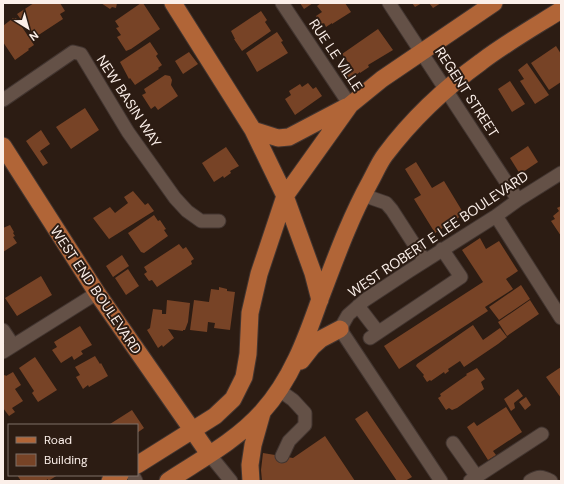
<svg xmlns="http://www.w3.org/2000/svg" width="564" height="484" font-family="'DM Sans',sans-serif">
<rect width="100%" height="100%" fill="#2c1c13"/>
<path fill="#774326" d="M34,3h26l5,8 -5,3 3,5 -29,19 -17,-24z
M101,3h16l-1,5 -4,-1 -2,2z
M141,3h2l17,26 -29,20 -5,2 -9,-14 4,-2 -5,-7 3,-1 -4,-6z
M300,3h13l-9,6z
M321,3h24l6,9 -19,12v-1l-6,4 -2,-4 -3,2 -5,-9 6,-4 -5,-6z
M412,3h10l-7,4z
M429,3h12l-8,5z
M261,11l6,9 -2,2 6,9 -29,20 -8,-12h1l-4,-8z
M13,18l1,1 2,-1 18,27 -6,4 1,1 -14,10 -12,-18v-16z
M378,29l15,21 -25,15 1,2 -9,6v-1l-11,8 -4,-2 -6,-10 9,-6 -6,-8z
M277,32l6,9 -2,1 7,11 -31,19 -11,-19z
M150,42l8,12 -2,2 6,9 -4,3 1,1 -24,16 -5,-7 -1,1 -9,-17z
M556,46l5,8v28l-12,8 -18,-27z
M189,52l9,12 -15,10 -8,-13z
M527,63l22,32 -14,9 -15,-23 4,-2 -6,-9z
M165,75l5,1 2,4 -1,5 7,11 -20,14 -3,-4 -4,3 -9,-14 4,-2 -2,-4z
M510,81l15,23 -13,8 -14,-23z
M308,83l5,6 3,-2 6,9 -27,19 -10,-16 6,-4 -2,-4 11,-7 2,3z
M85,108l14,22 -28,19 -15,-22z
M41,130l9,14 -10,7 8,12 -5,3 -17,-25z
M528,146l10,16 -18,12 -10,-16z
M226,147l13,19 -9,5 1,2 -7,5 -1,-2 -9,6 -12,-19z
M416,162l16,26 12,-7 20,33 -29,19 -21,-34 7,-4 -16,-26z
M133,191l12,14 3,-2 6,8 -45,28 -16,-21 17,-11 5,6 13,-10 -4,-6z
M561,206v30l-10,-15 4,-2 -2,-3 6,-5 -2,-3z
M154,215l4,6 2,-1 6,9 -2,1 4,6 -24,17 -3,-1 -13,-19z
M10,225l4,7 -1,1 2,3 -2,1 4,6 -14,9v-24z
M480,238l6,11 13,-8 19,30 -12,8 7,10 -28,18 3,4 -89,58 -15,-23 99,-64 -21,-32z
M179,244l4,5 3,-2 8,12 -3,2 1,3 -35,23 -5,-7 -3,1 -5,-7 3,-2 -3,-5z
M122,255l7,11 -16,11 -7,-11z
M128,269l11,17 -13,9 -11,-17z
M41,276l11,19 -35,21 -12,-18z
M521,285l9,14 -31,21 -10,-13z
M219,287l8,2v2l8,1 -5,38 -16,-2 1,-5 -7,-1 -1,10 -17,-2 4,-30 15,2 2,-13 8,1z
M167,300l23,3 -2,19 -3,8h-2v1l-15,-2 6,9 -11,9 -1,-2 -4,3 -11,-18 3,-2 3,-19 9,1v4h4z
M530,300l9,14 -32,22 -9,-14z
M473,325l10,15 17,-12 7,9 -9,7 -5,-8 5,8 -34,23 -4,-6 -12,8 1,2 -4,3 -1,-2 -13,9 -1,-1 -3,2 -4,-6 1,-1 -8,-9 1,-2z
M80,326l12,19 -11,6 2,3 -9,6 -2,-4 -11,7 -9,-13 5,-3 -3,-5z
M95,356l5,8 1,-1 7,13 -19,11 -1,-2 -5,4 -7,-12 4,-2 -5,-8z
M35,357l22,33 -19,12 -6,-9 2,-2 -15,-23z
M561,367v31l-15,-21z
M477,368l8,11 -4,3 3,7 -27,19 -5,2 -3,-2 -3,2 -8,-12 3,-2 -1,-2 27,-19 -1,-1z
M13,372l8,13 -6,4 8,12 -11,7 3,4 -6,4 -6,-8v-32l2,-1 1,1z
M518,389l5,7 -9,7 1,5 -4,3 -7,-12z
M526,397l5,8 -6,5 -6,-8z
M506,407l16,25 -29,19 3,4 -8,5 -21,-33 7,-5 3,4z
M132,410l12,18 -7,5v-8h-26l-1,-1z
M367,411l45,66 -7,4h-8l-42,-62z
M325,436l30,45h-93l-1,-11 2,-17 30,5z
M17,475h41l-10,6v-2l-3,2h-24z"/>
<g fill="none" stroke-linecap="round" stroke-linejoin="round">
<defs>
<path id="minor" d="M282,3l68,102
M389,3l129,197
M3,100l70,-48 8,2 47,78 47,66 12,13 14,10h18
M363,195l23,8 6,7 33,51
M496,216l65,102
M358,306l20,26
M3,330l10,15
M370,338l91,-61 -19,-28
M3,352l94,-59
M279,390l14,10 12,13v12l-16,16 -7,15
M453,443l24,34
M209,454l22,27
M133,475l3,6
M441,481l-101,-152 8,-14 17,-15 44,-29 87,-55 22,-16 43,-27
M470,481l72,-47
M530,481c8,-5 12,-5 21,0"/>
<path id="major" d="M173,3l80,127 32,66 28,77 7,27
M253,130l25,8 11,-1 57,-30
M3,146l94,147 112,161
M301,361l11,-14 9,-8 19,-10
M137,465l78,-49 18,-17 11,-22 4,-23 2,-41 9,-39 26,-78 65,-91 32,-26 112,-76
M110,481l10,-6
M168,481c32,-21 68,-40 94,-69 29,-32 44,-73 58,-113 15,-39 29,-79 50,-117 5,-9 9,-19 15,-27 27,-36 60,-67 96,-93 25,-19 53,-35 80,-52
M251,481l-1,-16 3,-20 9,-32"/>
</defs>
<use href="#minor" stroke="#423530" stroke-width="15"/>
<use href="#major" stroke="#423530" stroke-width="19"/>
<use href="#minor" stroke="#645147" stroke-width="13"/>
<use href="#major" stroke="#b16537" stroke-width="17"/>
</g>
<g text-anchor="middle" dominant-baseline="central" stroke-width="4" stroke-linejoin="round" paint-order="stroke">
<g font-size="14" fill="#fbefe9" stroke="#2c1c13">
<text transform="translate(336 55) rotate(56)">RUE LE VILLE</text>
<text transform="translate(467 92) rotate(57)">REGENT STREET</text>
<text transform="translate(129 101) rotate(57)">NEW BASIN WAY</text>
<text transform="translate(438 234) rotate(-34)">WEST ROBERT E LEE BOULEVARD</text>
<text transform="translate(96 290) rotate(56)">WEST END BOULEVARD</text>
</g>
</g>
<rect width="564" height="484" fill="none" stroke="#fbefe9" stroke-width="8"/>
<rect x="8" y="424" width="130" height="52" fill="#2c1c13" stroke="#7f7069"/>
<rect x="16" y="437" width="20" height="6" fill="#b16537" stroke="#7f7069"/>
<text x="44" y="444" font-size="12" fill="#fbefe9">Road</text>
<rect x="16" y="454" width="20" height="12" fill="#774326" stroke="#7f7069"/>
<text x="44" y="464" font-size="12" fill="#fbefe9">Building</text>
<g transform="translate(28 28) rotate(143)" stroke="#2c1c13" stroke-width="3" paint-order="stroke">
<path d="M0-3L7 15L0 10L-7 15Z" fill="#fbefe9"/>
<text y="-6" font-size="11" font-weight="bold" text-anchor="middle" fill="#fbefe9">N</text>
</g>
</svg>
